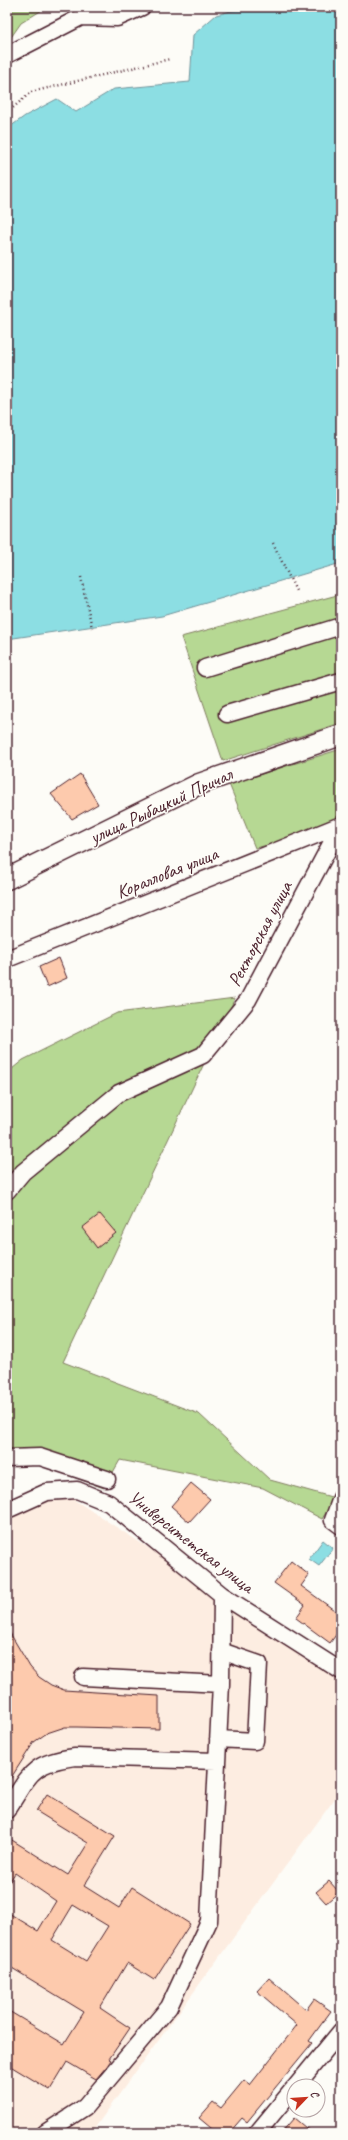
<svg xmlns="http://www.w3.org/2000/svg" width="348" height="2140" font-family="Caveat,sans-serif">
<rect width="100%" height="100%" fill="#fdfcf7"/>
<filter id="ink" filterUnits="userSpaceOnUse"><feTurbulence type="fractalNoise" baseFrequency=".025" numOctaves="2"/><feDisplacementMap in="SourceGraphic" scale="8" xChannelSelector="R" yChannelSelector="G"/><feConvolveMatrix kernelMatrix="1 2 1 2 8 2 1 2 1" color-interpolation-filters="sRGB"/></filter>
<g filter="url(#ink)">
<path fill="#fdede1" d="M73,1499l268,174v117l-250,343h-84v-630z"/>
<path fill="#b6d893" stroke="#807c5f" d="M7,7h40l-26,16 -14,20z
M341,594v129l-118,38 -42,-124z
M341,749v79l-86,20 -26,-64z
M235,998l-172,364 136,52 71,66 65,18 -13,21 -59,-31 -143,-28 -16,28 -97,-35v-380l16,-13 94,-47z"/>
<path fill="#8cdee3" stroke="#729299" d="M246,7h95v556l-179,53 -155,23v-510l18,-13 32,-17 19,13 38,-23 76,-7 3,-47 23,-20z
M323,1540l10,8 -14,18 -10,-7z"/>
<path fill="#fdcaad" stroke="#4a1f2b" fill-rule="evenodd" d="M80,774l18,30 -26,15 -21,-25z
M59,958l8,20 -20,9 -8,-20z
M100,1214l16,19 -19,15 -15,-20z
M191,1483l19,16 -21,23 -18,-16z
M291,1561l18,14 -8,11 40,29v13l-11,15 -34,-25 9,-13 -31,-22z
M7,1628l23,39 9,10 12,8 13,5 95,6v33l-82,-2h-12l-18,6 -13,9 -27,42z
M47,1794l68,42 -31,50 35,22 13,-21 58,37 -36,56 -27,-17 -27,45 30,20 -21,31 2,1 -4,6 -11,13 -29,-17 -17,28 -43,-26v-54l57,34 20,-32 -77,-47v-53l31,19 18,-30 -41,-28 -8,13v-49l61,38 20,-32 -52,-32zM73,1905l35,21 -22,35 -34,-21z
M329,1881l10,11 -13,11 -10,-11z
M269,1978l37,32 8,-11 17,12 -22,30 3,2 -65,79 -5,-4 -13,15h-12l-18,-15 14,-16 8,6 23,-28 6,5 47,-60 -40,-34z
M294,2118l18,15h-31z"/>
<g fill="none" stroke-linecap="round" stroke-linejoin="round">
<defs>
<path id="minor" d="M7,55l74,-38 36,1 25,-11
M205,668l136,-42
M227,714l114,-33
M7,959l334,-134
M7,1191l16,-19 96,-79 84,-38 45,-55 93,-175
M7,1458l33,-1 67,22
M341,1498l-8,22 8,6
M7,1510l40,-18 30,-2 32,13 113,92 119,76
M83,1677l138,7
M218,1739l37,2 4,-77 -38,-13
M7,1810c23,-35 23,-47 68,-53l142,4
M296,2086l45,-55
M45,2133l40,-26 84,-100 40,-86 12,-237 1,-89
M257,2133l37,-45"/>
<path id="major" d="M7,879l192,-95 142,-49"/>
</defs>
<use href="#minor" stroke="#4a1f2b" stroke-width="19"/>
<use href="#major" stroke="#4a1f2b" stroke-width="23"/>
<path stroke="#4a1f2b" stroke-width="2.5" stroke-dasharray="1 3" stroke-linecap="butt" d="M7,113l24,-21 139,-33
M273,543l23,48
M81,577l11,51"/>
<use href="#minor" stroke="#fdfcf7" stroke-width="16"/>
<use href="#major" stroke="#fdfcf7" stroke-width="20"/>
</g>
</g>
<g text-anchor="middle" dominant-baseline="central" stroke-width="3" stroke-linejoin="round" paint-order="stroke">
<g font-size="19" fill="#4a1f2b" stroke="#fdfcf7">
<text transform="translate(161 806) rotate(-25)">улица Рыбацкий Причал</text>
<text transform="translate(167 873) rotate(-22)">Коралловая улица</text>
<text transform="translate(260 934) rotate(-62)">Ректорская улица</text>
<text transform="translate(191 1542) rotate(38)">Университетская улица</text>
</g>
</g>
<rect width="348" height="2140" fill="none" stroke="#fdfcf7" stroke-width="24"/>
<rect x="12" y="12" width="324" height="2116" fill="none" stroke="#4a1f2b" stroke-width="1.5" filter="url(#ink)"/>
<g transform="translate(306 2098) rotate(65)"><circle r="19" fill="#fdfcf7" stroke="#b5a4a5"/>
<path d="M0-3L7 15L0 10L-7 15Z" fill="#c8321e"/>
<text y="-6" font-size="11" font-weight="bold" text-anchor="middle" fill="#4a1f2b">С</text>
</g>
</svg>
